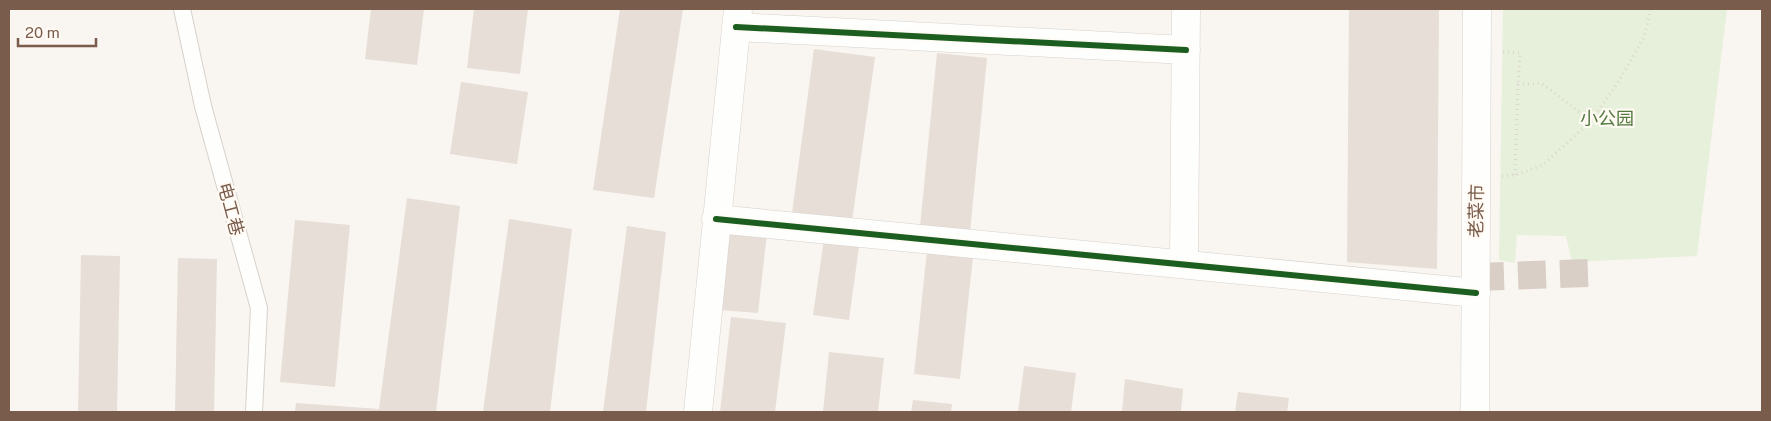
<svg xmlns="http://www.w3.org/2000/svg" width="1771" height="421" font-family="'Public Sans','Noto Sans SC',sans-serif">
<rect width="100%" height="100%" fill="#f9f5f0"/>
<path fill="#e7f0db" d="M1503,9h224l-30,247 -125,6 -6,-26 -49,-1 -2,28 -16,-3z"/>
<path fill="#e6ded7" d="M371,9h53l-7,56 -52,-6z
M474,9h54l-8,65 -53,-6z
M620,9h63l-29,189 -61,-8z
M1349,9h90l-2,260 -90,-7z
M814,49l61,8 -23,164 -60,-8z
M937,53l50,5 -17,174 -50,-5z
M461,82l67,10 -11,72 -67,-10z
M407,198l53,8 -24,206h-141l1,-9 83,6z
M509,219l63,10 -22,183h-67z
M295,220l55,5 -15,162 -55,-5z
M627,226l39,6 -20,180h-43z
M729,229l38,4 -9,80 -38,-3z
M825,232l35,7 -11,81 -36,-5z
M927,251l46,5 -13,123 -46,-5z
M81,255l39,1 -3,156h-39z
M178,258l39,1 -3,153h-39z
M731,317l55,6 -11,89h-55z
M829,352l55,6 -6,54h-55z
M1024,366l52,7 -5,39h-53z
M1125,379l58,10 -2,23h-59z
M1238,392l51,6 -2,14h-52z
M913,400l39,4 -1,8h-40z"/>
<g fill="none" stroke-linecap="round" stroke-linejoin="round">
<path stroke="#d9cfc7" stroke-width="28" stroke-dasharray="28 14" stroke-linecap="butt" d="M1476,277l113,-4"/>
<defs>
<path id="service" d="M182,9l21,97 56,202 -5,104"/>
<path id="minor" d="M736,27l450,23
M716,219l760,74
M1184,264l2,-255
M698,412l40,-403"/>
<path id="tertiary" d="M1475,412l2,-403"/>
</defs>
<use href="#service" stroke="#d7d1cb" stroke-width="18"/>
<use href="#minor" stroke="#d7d1cb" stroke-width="29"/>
<use href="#tertiary" stroke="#d7d1cb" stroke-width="29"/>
<path stroke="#dcd5d0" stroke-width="3" stroke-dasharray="1 4" stroke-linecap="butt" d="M1503,52l17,1 -2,32
M1515,175l3,-90 23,-2 50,38
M1502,176l13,-1 28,-10 48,-44 28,-40 25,-44 7,-28"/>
<use href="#service" stroke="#fefefd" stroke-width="16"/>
<use href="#minor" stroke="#fefefd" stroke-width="28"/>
<use href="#tertiary" stroke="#fefefd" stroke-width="28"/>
<defs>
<path id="cycleway" d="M736,27l450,23
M716,219l760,74"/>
</defs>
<use href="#cycleway" stroke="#fffaf3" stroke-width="9"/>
<use href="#cycleway" stroke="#1b5e20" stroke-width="6"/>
</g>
<g text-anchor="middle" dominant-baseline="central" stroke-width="4.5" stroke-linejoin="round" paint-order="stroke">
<g font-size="18" fill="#537a41" stroke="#fffaf3">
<text x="1607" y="118">小公园</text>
</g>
<g font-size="18" fill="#7a5c4d" stroke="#fffaf3">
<text transform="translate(231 209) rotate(75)">电工巷</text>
<text transform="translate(1476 211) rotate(-89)">老菜市</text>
</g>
</g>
<rect width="1771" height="421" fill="none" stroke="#7a5c4d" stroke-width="20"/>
<path d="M18 38v8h78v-8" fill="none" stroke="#7a5c4d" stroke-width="2.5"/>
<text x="25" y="38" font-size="15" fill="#7a5c4d" stroke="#fffaf3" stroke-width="4" paint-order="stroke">20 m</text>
</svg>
